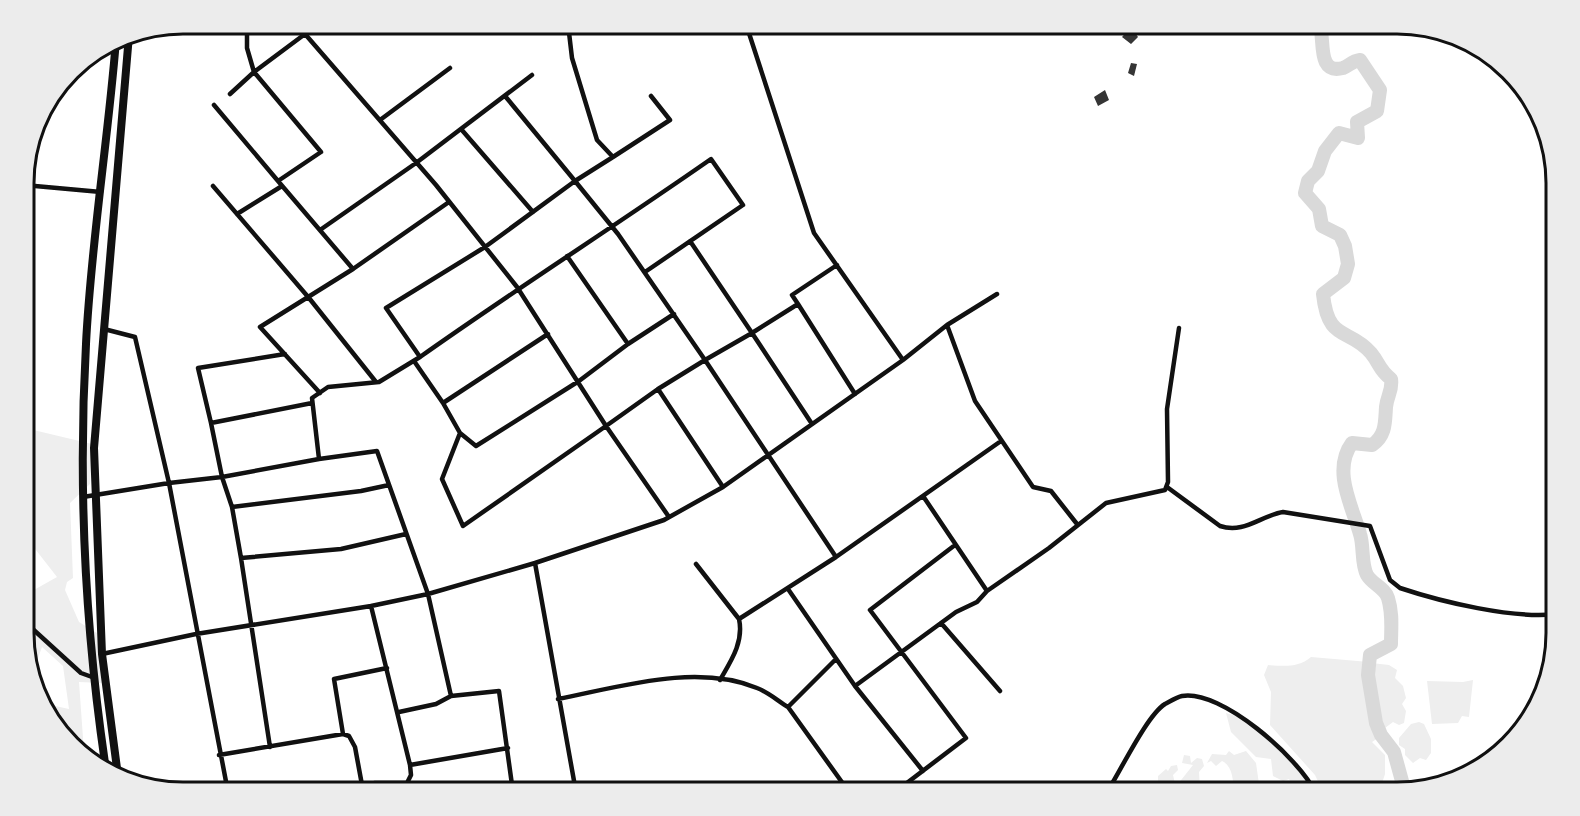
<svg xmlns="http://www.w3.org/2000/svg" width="1580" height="816" font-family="Rubik,sans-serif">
<rect width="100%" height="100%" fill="#fff"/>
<path fill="#eee" d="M25,428l67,16 -2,40 -20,19 3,75 -6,4 -2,8 14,32 18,11 5,50 -23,-1 5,70 -27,-23 -11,-25 23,5 -6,-43 -21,-19 -9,25 -8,-19v-58l32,-18 -32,-41z
M1311,657l58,5 -4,14 13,62 -6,4 13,13v19l-4,12 -15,5 -11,-6 -12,7h-20l-8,-17 -45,-50 1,-33 -7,-17 4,-10c16,1 30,3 43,-8z
M1371,663l18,2 8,5 -2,8 8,8 3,12 -4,6 4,7 -2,12 -5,2 -6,-3 -12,9 -11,-50z
M1473,680l-4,37 -7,-1 -4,7 -26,1 -5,-43 36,1z
M1226,713c38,8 67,48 87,79h-17l-7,-13 -6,2 -10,-5 -2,-17 -15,-2 -25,-25z
M1419,722l5,2 7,15v14l-5,7 -6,-2 -7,5 -8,-8v-6l-6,-4v-7l12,-14z
M1229,751l5,4 12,-4 10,12 3,21 -6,8h-19c-1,-11 -1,-26 -12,-31l-6,5 -5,-5 -4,2 5,-9 14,1z
M1184,755l6,1 1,7 6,-5 5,1 2,7 -5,6 1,18 -37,2 -5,-5v-11l8,-7 2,2 3,-5 6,-1 1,5 -5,5 2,9h3l15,-19 -11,-2z"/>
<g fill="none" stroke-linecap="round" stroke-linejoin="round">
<path stroke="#d9d9d9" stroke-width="14" d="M1319,24c7,12 -4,51 24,44 6,-2 9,-7 17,-8l20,30 -3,21 -20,11 1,16 -19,-5 -14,18 -7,20 -10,10 -3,12 14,16 3,17 18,9 5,11 3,18 -4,14 -21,16c5,49 26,33 48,59 9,11 8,17 20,26 2,11 -4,17 -5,28 -1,15 0,29 -14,38l-20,-2c-20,27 0,63 8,91 4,12 1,30 7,41 5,9 18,13 21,23 5,16 3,30 3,46l-21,11 -2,20 8,48 5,12 13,17 11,40"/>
</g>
<path fill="#353535" d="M1131,27l7,10 -7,7 -9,-7z
M1131,63l6,1 -3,12 -6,-3z
M1105,90l4,10 -11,6 -4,-9z"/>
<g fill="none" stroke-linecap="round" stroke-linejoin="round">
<path stroke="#111" stroke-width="4.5" d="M568,24l4,34 25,82 16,17 -38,24 43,53 87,126 -47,29 65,98 180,-127
M746,24l68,209 89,127 44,-35 50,-31
M230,94l24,-22 -7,-24v-24
M505,96l70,85 -90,66 -99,61 34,49c96,-68 195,-131 291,-198l32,46 -98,67
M214,105l64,76
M380,120l70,-52
M461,129l72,83
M613,157l57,-37 -19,-24
M24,185l77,7
M213,186l96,112 67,84
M237,214l45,-28
M320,230l96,-67 116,-88
M690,241l62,92 -47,27 131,197
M567,256l61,88 46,-30
M353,269l96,-67
M798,304l57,90
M947,325l28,76 58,86 18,4 26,33
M548,334l-105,69 17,30 -18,46 21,47 143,-100 63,91
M285,354l-87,14 13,55 101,-20
M420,357l-41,25 -51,5 -16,11 7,61 58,-8 51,143 107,-31
M414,361l29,42
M320,393l-60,-66 93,-58 -75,-88 43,-29 -67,-80 51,-38 131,151 81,102 89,139 52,-37
M211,423l11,54 97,-18
M812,424l-60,-91 46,-29 -6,-9 45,-30
M460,433l16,13 103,-65 49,-37
M1167,487l53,39c24,8 40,-10 63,-14l87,14 20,54 10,8c42,14 113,31 156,26
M923,496l64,95
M83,497l86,-14 -34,-146 -31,-8
M232,507l9,51 100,-9 65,-15
M241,558l29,189
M696,564l43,55c5,23 -8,42 -19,61
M788,589l67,97 101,-74 21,-10 10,-11 62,-43 57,-45 59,-13 3,-8 -1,-73 12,-81
M371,606l57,-12 23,102 48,-5 14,101
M739,619l97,-62 165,-116
M25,622l56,51 11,4
M941,623l59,68
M102,654l94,-20 175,-28 39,159 1,10 -4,8
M855,686l68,85
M558,699c62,-12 138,-36 199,-11 11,4 21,13 31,19l48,-48
M788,707l61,85
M399,712l37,-8 15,-8
M343,734l-9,-55 53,-11
M219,755l124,-21 6,2 6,11 7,38
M410,765l98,-17
M228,792l-59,-309 53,-6 10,30 129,-16 28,-6
M326,792l49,-9h32v9
M576,792l-41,-229 129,-43 59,-33
M895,792l71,-54 -96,-128 85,-65
M1107,792c13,-20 40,-77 58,-88 4,-2 12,-7 17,-8 39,-7 117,62 133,96"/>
<path stroke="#111" stroke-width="8" d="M106,770c-21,-141 -28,-284 -20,-426 5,-102 22,-203 30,-304
M118,776l-16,-122 -8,-206 35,-413"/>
</g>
<path d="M0 0H1580V816H0ZM183 34H1397A149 149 0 0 1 1546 183V633A149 149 0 0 1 1397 782H183A149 149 0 0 1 34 633V183A149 149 0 0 1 183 34Z" fill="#ececec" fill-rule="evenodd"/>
<path fill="none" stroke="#111" stroke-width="3" d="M183 34H1397A149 149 0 0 1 1546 183V633A149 149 0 0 1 1397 782H183A149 149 0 0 1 34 633V183A149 149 0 0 1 183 34Z"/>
</svg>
